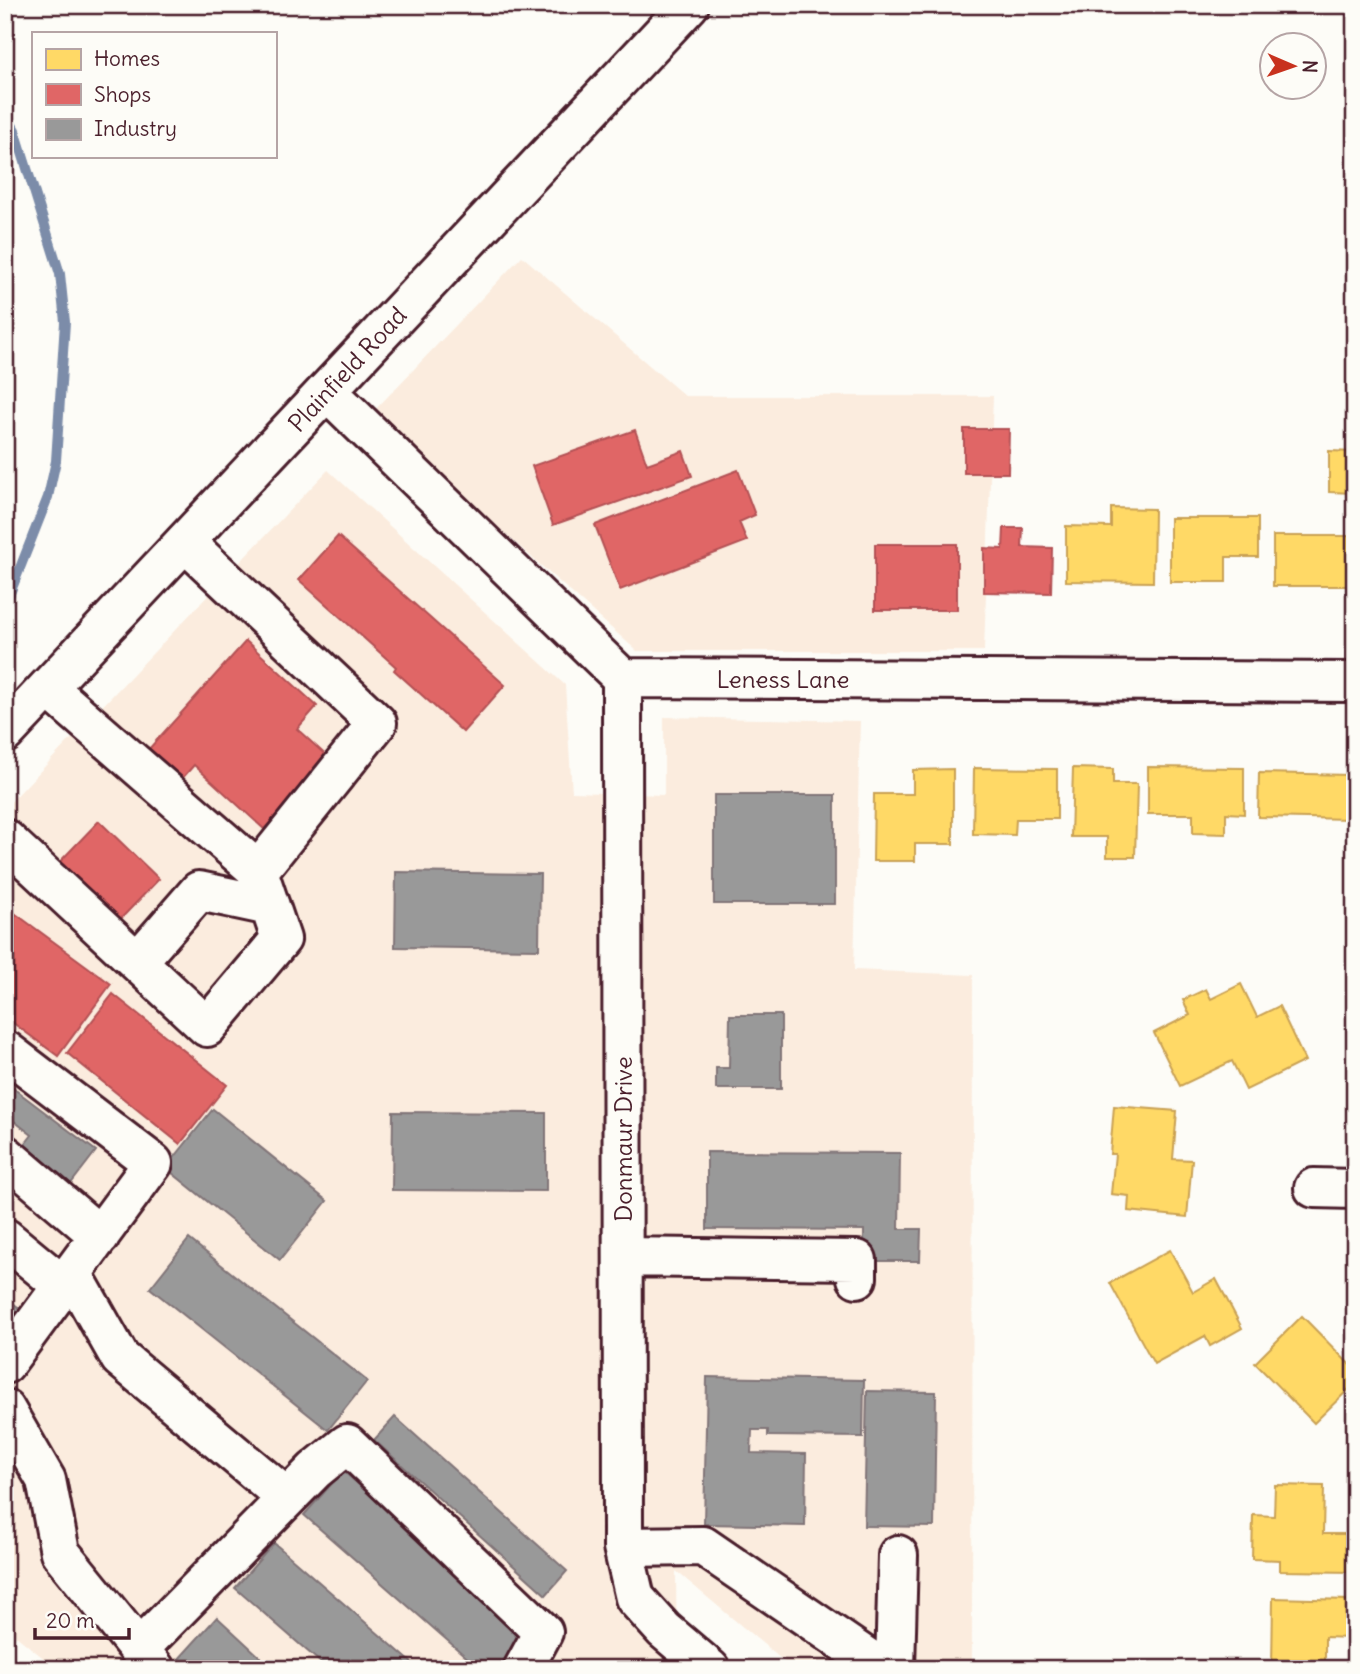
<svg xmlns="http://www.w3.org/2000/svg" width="1360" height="1674" font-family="Delius,sans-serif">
<rect width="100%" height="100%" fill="#fdfcf7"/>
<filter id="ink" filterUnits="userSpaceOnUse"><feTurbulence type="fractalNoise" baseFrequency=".0143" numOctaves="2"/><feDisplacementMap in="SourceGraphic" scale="14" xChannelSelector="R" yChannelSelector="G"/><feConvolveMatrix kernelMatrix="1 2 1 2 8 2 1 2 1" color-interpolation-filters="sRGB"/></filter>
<g filter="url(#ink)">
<path fill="#fbecde" d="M522,256l163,140h308l-9,255h-347l-266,-237z
M328,470l237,215 7,107 92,3v-78l196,4 -6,249 119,5 -1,694h-179l-117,-98 1,98h-620l-52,-42v-819z"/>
<path fill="#ffd966" stroke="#c9a154" stroke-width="2" d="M1329,451l26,1v41l-26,-1z
M1111,508l43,1 -1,73 -87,-1v-55l45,1z
M1170,518h88v39h-32v25h-56z
M1273,536h78l-1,50h-77z
M1148,767l96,1v46l-18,-1v21l-33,-1v-19h-45z
M974,768l83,1v50h-41l-1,16 -42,-1z
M1073,768l40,1v15h24l-2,73h-28v-20h-36z
M953,769v75h-38v17h-42l1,-67h39v-24z
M1259,773l91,2 -1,44 -91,-2z
M1241,984l16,33 22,-11 26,55 -59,29 -14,-29 -52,25 -26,-53 36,-18 -7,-15 23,-11 5,10z
M1114,1106l63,5 -4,48 19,1 -5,57 -59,-6 1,-15 -18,-2 4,-40h-5z
M1170,1250l23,42 23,-13 26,49 -32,18 -5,-10 -51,28 -44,-81z
M1302,1316l53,54v13l-41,40 -59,-60z
M1275,1485l49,1 -1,48h32v38l-75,-1v-11l-28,-1 1,-44 21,1z
M1273,1598l77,2v38l-25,-1v32h-53z"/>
<path fill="#e06666" stroke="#b35154" stroke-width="2" d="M964,429h45l-1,44h-44z
M635,430l12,34 36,-13 9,25 -139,49 -21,-59z
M738,470l17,45 -16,7 8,19 -127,49 -25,-65z
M1004,528h19l-1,19 30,1 -1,45 -67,-1v-44l19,1z
M338,536l167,149 -42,47 -69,-62 2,-3 -97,-87z
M875,544h82v66h-82z
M246,641l71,65 -20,23 32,29 -65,71 -70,-64 -22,25 -33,-30z
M99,821l60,58 -51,53 -60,-58z
M5,906l106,78 -53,72 -53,-39z
M113,994l114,91 -47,59 -113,-91z"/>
<path fill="#999" stroke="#817478" stroke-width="2" d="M714,795h121v109h-121z
M396,872l144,2 -1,75 -144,-2z
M730,1015h51v74h-65v-21h13z
M5,1082l91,69 -30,39 -48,-37 14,-18 -27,-21z
M213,1109l114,92 -47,59 -114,-92z
M393,1112l153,1v78l-154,-1z
M707,1152l193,1 -1,76h22l-1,32h-56v-31l-157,-1z
M189,1239l178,142 -39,49 -178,-142z
M5,1297l22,17 -22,27z
M707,1377l157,3 -1,57 -95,-1v-6h-16l-1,23 55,1 -1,72 -101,-2z
M867,1391l69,1 -2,135 -70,-1z
M395,1417l172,154 -21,24 -172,-155z
M343,1471l186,161 -32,37h-17l-176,-154z
M274,1543l145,126h-91l-93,-81z
M217,1617l56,52h-88l-8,-8z"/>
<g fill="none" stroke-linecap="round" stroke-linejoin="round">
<path stroke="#7c8ca9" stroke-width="10" d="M5,113l10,17 45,144 5,48 -9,139 -8,36 -43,109"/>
<defs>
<path id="minor" d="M327,391l295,287 733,4
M622,678l1,869 12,51 29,32 46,39
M48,688l210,183 119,-148 -192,-181
M5,839l202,188 74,-88 -23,-68
M137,962l62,-71 71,15
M5,1050l148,113 -148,201
M5,1155l95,81
M1314,1188l41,1
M5,1238l58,48
M623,1257l234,3v18
M72,1273l48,85 167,140
M5,1409l41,71 14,72 95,117
M623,1547l80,-1 180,123
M139,1649l176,-179 32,-26 196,188 -20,37
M895,1669l3,-114"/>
<path id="major" d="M5,733l684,-728"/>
</defs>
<use href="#minor" stroke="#4a1f2b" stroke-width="44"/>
<use href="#major" stroke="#4a1f2b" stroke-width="44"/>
<use href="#minor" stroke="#fdfcf7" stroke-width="38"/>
<use href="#major" stroke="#fdfcf7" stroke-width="38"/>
</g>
</g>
<g text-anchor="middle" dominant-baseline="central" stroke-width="7" stroke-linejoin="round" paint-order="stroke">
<g font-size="24" fill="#4a1f2b" stroke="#fdfcf7">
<text transform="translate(347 369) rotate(-47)">Plainfield Road</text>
<text x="783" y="679">Leness Lane</text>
<text transform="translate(623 1139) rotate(-90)">Donmaur Drive</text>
</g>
</g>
<rect width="1360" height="1674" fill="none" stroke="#fdfcf7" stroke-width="28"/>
<rect x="14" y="14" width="1332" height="1646" fill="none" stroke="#4a1f2b" stroke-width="2.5" filter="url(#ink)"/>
<rect x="32" y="32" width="245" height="126" fill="#fdfcf7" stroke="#b5a4a5" stroke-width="2"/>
<rect x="46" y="49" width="35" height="21" fill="#ffd966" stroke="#b5a4a5" stroke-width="2"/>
<text x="94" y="66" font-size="21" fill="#4a1f2b">Homes</text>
<rect x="46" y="84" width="35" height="21" fill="#e06666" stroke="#b5a4a5" stroke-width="2"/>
<text x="94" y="102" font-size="21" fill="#4a1f2b">Shops</text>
<rect x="46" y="119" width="35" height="21" fill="#999999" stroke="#b5a4a5" stroke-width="2"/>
<text x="94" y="136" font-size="21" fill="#4a1f2b">Industry</text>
<g transform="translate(1293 66) rotate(92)"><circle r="33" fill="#fdfcf7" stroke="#b5a4a5" stroke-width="2"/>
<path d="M0-5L12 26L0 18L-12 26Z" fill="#c8321e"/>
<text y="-10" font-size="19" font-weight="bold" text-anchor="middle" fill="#4a1f2b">N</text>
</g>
<path d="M35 1628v10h94v-10" fill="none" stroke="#4a1f2b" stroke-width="3.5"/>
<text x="46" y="1628" font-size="21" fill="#4a1f2b" stroke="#fdfcf7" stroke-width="5" paint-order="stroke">20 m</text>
</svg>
